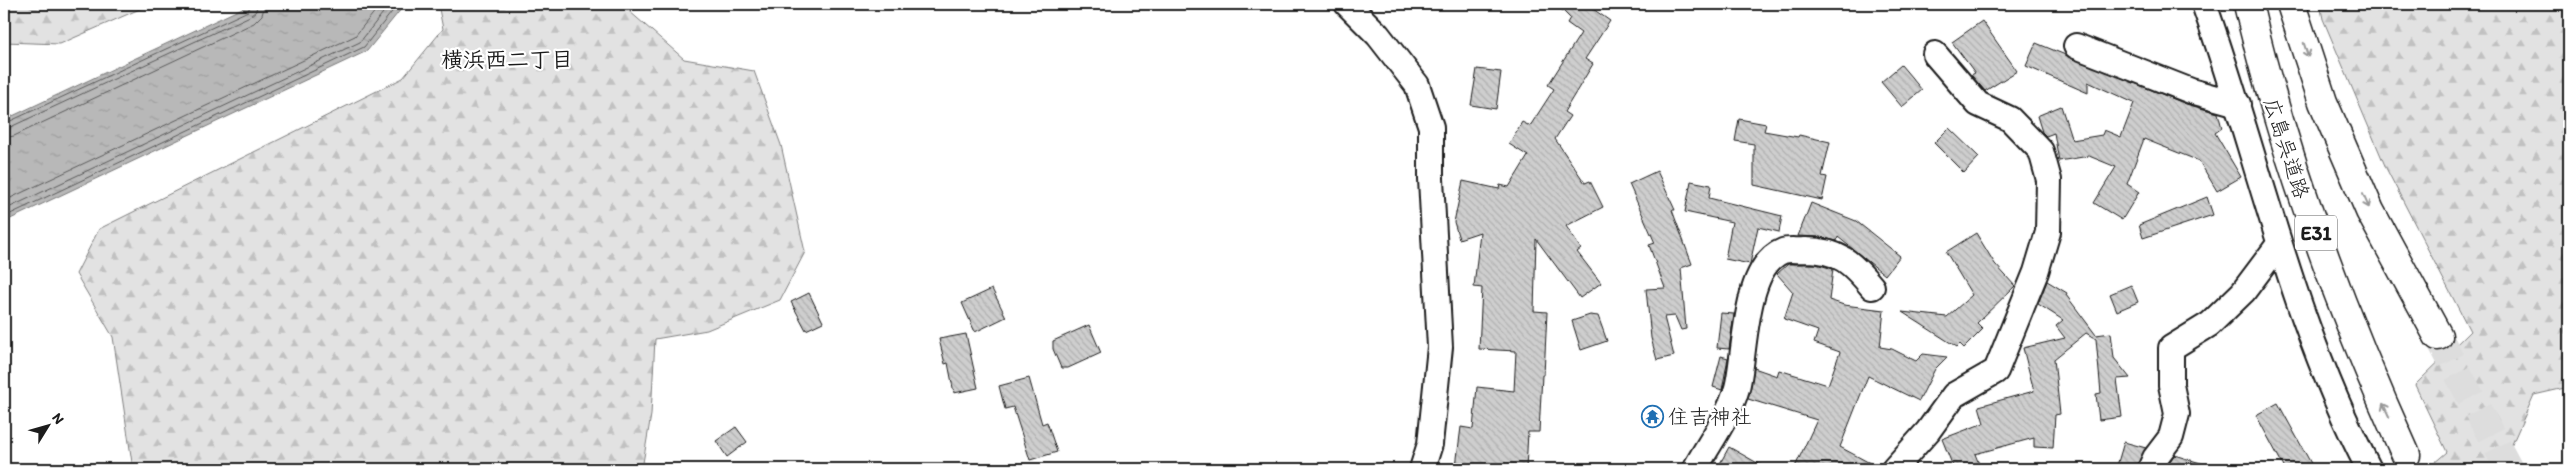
<svg xmlns="http://www.w3.org/2000/svg" width="2573" height="473" font-family="Itim,'Klee One',sans-serif">
<defs>
<pattern id="forest-firs" width="22" height="20" patternUnits="userSpaceOnUse" patternTransform="scale(1.25)"><rect width="22" height="20" fill="#e2e2e2"/><path d="M5 1l3.5 6h-7zM16 11l3.5 6h-7z" fill="#c1c1c1"/></pattern>
<pattern id="water-ripples" width="26" height="14" patternUnits="userSpaceOnUse" patternTransform="scale(1.25)"><rect width="26" height="14" fill="#b8b8b8"/><path d="M2 4q2-2 4 0t4 0M15 11q2-2 4 0t4 0" fill="none" stroke="#9e9e9e"/></pattern>
<pattern id="building-back-hatch" width="6" height="6" patternUnits="userSpaceOnUse" patternTransform="scale(1.25)"><rect width="6" height="6" fill="#cecece"/><path d="M-1 5l2 2M0 0l6 6M5-1l2 2" fill="none" stroke="#b0b0b0"/></pattern>
</defs>
<rect width="100%" height="100%" fill="#fff"/>
<filter id="ink" filterUnits="userSpaceOnUse"><feTurbulence type="fractalNoise" baseFrequency=".02" numOctaves="2"/><feDisplacementMap in="SourceGraphic" scale="10" xChannelSelector="R" yChannelSelector="G"/><feConvolveMatrix kernelMatrix="1 2 1 2 8 2 1 2 1" color-interpolation-filters="sRGB"/></filter>
<g filter="url(#ink)">
<path fill="url(#forest-firs)" stroke="#7f7f7f" d="M4,4h147l-91,40 -56,-2z
M438,4h183l63,55 70,12 27,74 24,107 -25,48 -73,30 -52,9 -4,76 -9,54h-509l-20,-132 -37,-63 23,-45 304,-151 40,-49z
M2320,4h249v383l-35,8 -33,74h-74l20,-17 -32,-67 55,-54 -84,-163 -63,-149z"/>
<path fill="url(#water-ripples)" stroke="#7a7a7a" d="M251,4h149l2,4 -35,43 -363,171v-102z"/>
<g fill="none" stroke-linecap="round" stroke-linejoin="round">
<path stroke="#5a5a5a" stroke-width="1" d="M4,124l244,-113 3,-7
M4,130l246,-114 6,-5 1,-7
M4,138l10,-2 240,-113 8,-8 3,-11
M4,201l351,-165 26,-32
M4,210l356,-168 30,-38
M4,217l360,-170 31,-39 1,-4"/>
</g>
<path fill="url(#building-back-hatch)" stroke="#1c1c1c" d="M1556,4h30l24,17 -25,38 8,5 -29,48 6,4 -15,23 30,44 5,-2 13,26 -37,19 15,23 -4,3 24,31 -21,15 -44,-59 -2,72 13,1 -3,63h-2l-3,57h-11l-2,37 -40,-3 -3,3 -27,-3 5,-39 12,2 4,-42 37,4 2,-40 -37,-2 3,-61 -8,-1 6,-55 -21,7 -5,-17 9,-41 36,8 1,-4 9,2 19,-31 -19,-12 13,-22 8,4 24,-37 -6,-4 33,-52 -14,-10 3,-5z
M1982,21l35,50 -32,20 -14,-16 4,-2 -23,-31z
M2036,43l150,61 32,9 4,15 -7,5 26,44 -24,14 -18,-30 -55,-22 -17,45 12,8 -17,28 -28,-17 22,-36 -27,-11 -30,5 -5,-28 -8,3 -4,-4 -5,-16 24,-10 11,34 30,-5 2,-5 17,7 13,-34 -46,-21v11l-62,-27z
M1901,65l21,25 -20,17 -21,-25z
M1477,69l24,3 -5,37 -25,-4z
M1739,119l27,5 -2,7 34,6 1,-2 31,7 -8,34 5,1 -5,23 -68,-15v-41l-19,-3z
M1949,128l30,29 -15,16 -30,-30z
M1657,171l18,39h-3l20,54 -11,4 5,61 -5,1 -6,-14 -11,1 10,39 -17,4 -6,-22 -5,-49 19,-1 -16,-43 6,-2 -26,-59z
M1691,181l20,4 -2,13 73,18 -3,16 -21,-5 -8,37 -25,-5 7,-37 -47,-10z
M2207,197l6,18 -70,23 -4,-13z
M1811,203l45,18 44,35 -15,19 -47,-38 -1,4 -17,-4 -22,-1z
M1976,233l19,31 20,22 -38,37 6,6 -19,19 -4,-4 -3,3 -55,-35 45,5 25,-22 -26,-43z
M1788,264h28l17,5 -4,31 15,5 40,5 -4,37 12,2 24,12 7,-7 24,3 -12,12 -16,32 -51,-25 -28,71 41,22h-87l23,-49 -69,-21 6,-31 23,8 2,-6 49,15 12,-33 -26,-9 4,-12 -34,-12 9,-27 -16,-18z
M2047,281l20,12 -1,2 30,40 15,-2 3,25 16,20 -13,1 5,38 -23,3 -3,-26 5,-1 -5,-54 -10,-6 -32,26 6,55 -5,1 -2,33 -19,-1v-9l-59,16 6,15h-27l-12,-30 42,-16 -5,-17 55,-15 -11,-43 42,-10 -9,-12 7,-6 -25,-16z
M2131,285l7,17 -21,9 -7,-17z
M992,289l14,28 -31,15 -13,-29z
M809,293l14,29 -17,8 -15,-28z
M1721,313l13,1 -5,35 -12,-1z
M1590,315l8,1 9,25 -26,9 -9,-29z
M1089,325l12,28 -33,15h-7l-8,-19v-8z
M966,334l12,54 -24,5 -6,-30 -3,1 -6,-25z
M1721,356l7,2 -6,32 -9,-3z
M1029,378l13,46 5,-2 10,30 -27,8 -17,-53 -8,2 -6,-23z
M2278,403l36,66h-29l-29,-54z
M736,427l11,15 -20,15 -11,-16z
M2124,442l22,6 -10,21h-20z
M1729,447l39,22h-51z
M2174,455l30,9 -1,5h-38z"/>
<g fill="none" stroke-linecap="round" stroke-linejoin="round">
<path stroke="#ddd" stroke-width="28" stroke-dasharray="28 14" stroke-linecap="butt" d="M2438,336l71,133"/>
<defs>
<path id="street" d="M1347,4l31,31 39,50 14,42v52l9,168 -10,97 -8,25
M2204,4c55,155 88,318 165,465
M2076,46l115,45 47,13
M1695,469c14,-26 34,-52 42,-81 9,-34 6,-122 46,-137 6,-2 16,0 23,-1 33,0 46,13 66,37
M1894,469l34,-38 26,-36 42,-24 40,-99 12,-40 1,-52 -8,-29 -31,-32 -32,-15 -43,-50
M2150,469l5,-11 16,-21 6,-23 -6,-29v-37l39,-24 33,-32 36,-48"/>
<path id="highway" d="M2248,4c36,155 92,305 158,451
M2291,4l32,98 47,109 68,125"/>
</defs>
<use href="#street" stroke="#1c1c1c" stroke-width="28"/>
<use href="#highway" stroke="#1c1c1c" stroke-width="31"/>
<use href="#street" stroke="#fff" stroke-width="24"/>
<use href="#highway" stroke="#fff" stroke-width="28"/>
</g>
<defs><path id="oneway-shaft" d="M-6 0H5M1.5-3L5.5 0L1.5 3" fill="none" stroke-width="1.6" stroke-linecap="round" stroke-linejoin="round" transform="scale(1.25)"/></defs>
<g stroke="#999">
<use href="#oneway-shaft" transform="translate(2306 50) rotate(72)"/>
<use href="#oneway-shaft" transform="translate(2366 201) rotate(66)"/>
<use href="#oneway-shaft" transform="translate(2386 410) rotate(-115)"/>
</g>
</g>
<defs>
<symbol id="temple-ring" viewBox="-11 -11 22 22"><circle r="9.5" fill="#fff" stroke="#1f6fb2" stroke-width="1.5"/><path d="M0-6L5-2H3V0L6.5 2.5H4V6H1.5V3h-3V6H-4V2.5H-6.5L-3 0V-2H-5Z" fill="#1f6fb2"/></symbol>
</defs>
<g fill-rule="evenodd">
<use href="#temple-ring" x="1640" y="404" width="25" height="25"/>
</g>
<g text-anchor="middle" dominant-baseline="central" stroke-width="4.5" stroke-linejoin="round" paint-order="stroke">
<rect fill="#fff" stroke="#606060" stroke-width="1" x="2295" y="215.5" width="42" height="35" rx="4"/>
<g font-size="20" font-weight="bold" fill="#1c1c1c">
<text x="2316" y="233">E31</text>
</g>
<g font-size="21" fill="#1c1c1c" stroke="#fff">
<text transform="translate(2287 148) rotate(72)">広島呉道路</text>
</g>
<g font-size="21" fill="#1c1c1c" stroke="#fff" text-anchor="start">
<text x="1668" y="416">住吉神社</text>
</g>
<g font-size="22" font-weight="bold" fill="#1c1c1c" stroke="#fff">
<text x="507" y="59">横浜西二丁目</text>
</g>
</g>
<rect width="2573" height="473" fill="none" stroke="#fff" stroke-width="20"/>
<rect x="10" y="10" width="2553" height="453" fill="none" stroke="#1c1c1c" stroke-width="2" filter="url(#ink)"/>
<g transform="translate(48 426) rotate(53)" stroke="#ffffff" stroke-width="4" paint-order="stroke">
<path d="M0-4L9 19L0 12L-9 19Z" fill="#1c1c1c"/>
<text y="-8" font-size="14" font-weight="bold" text-anchor="middle" fill="#1c1c1c">N</text>
</g>
</svg>
